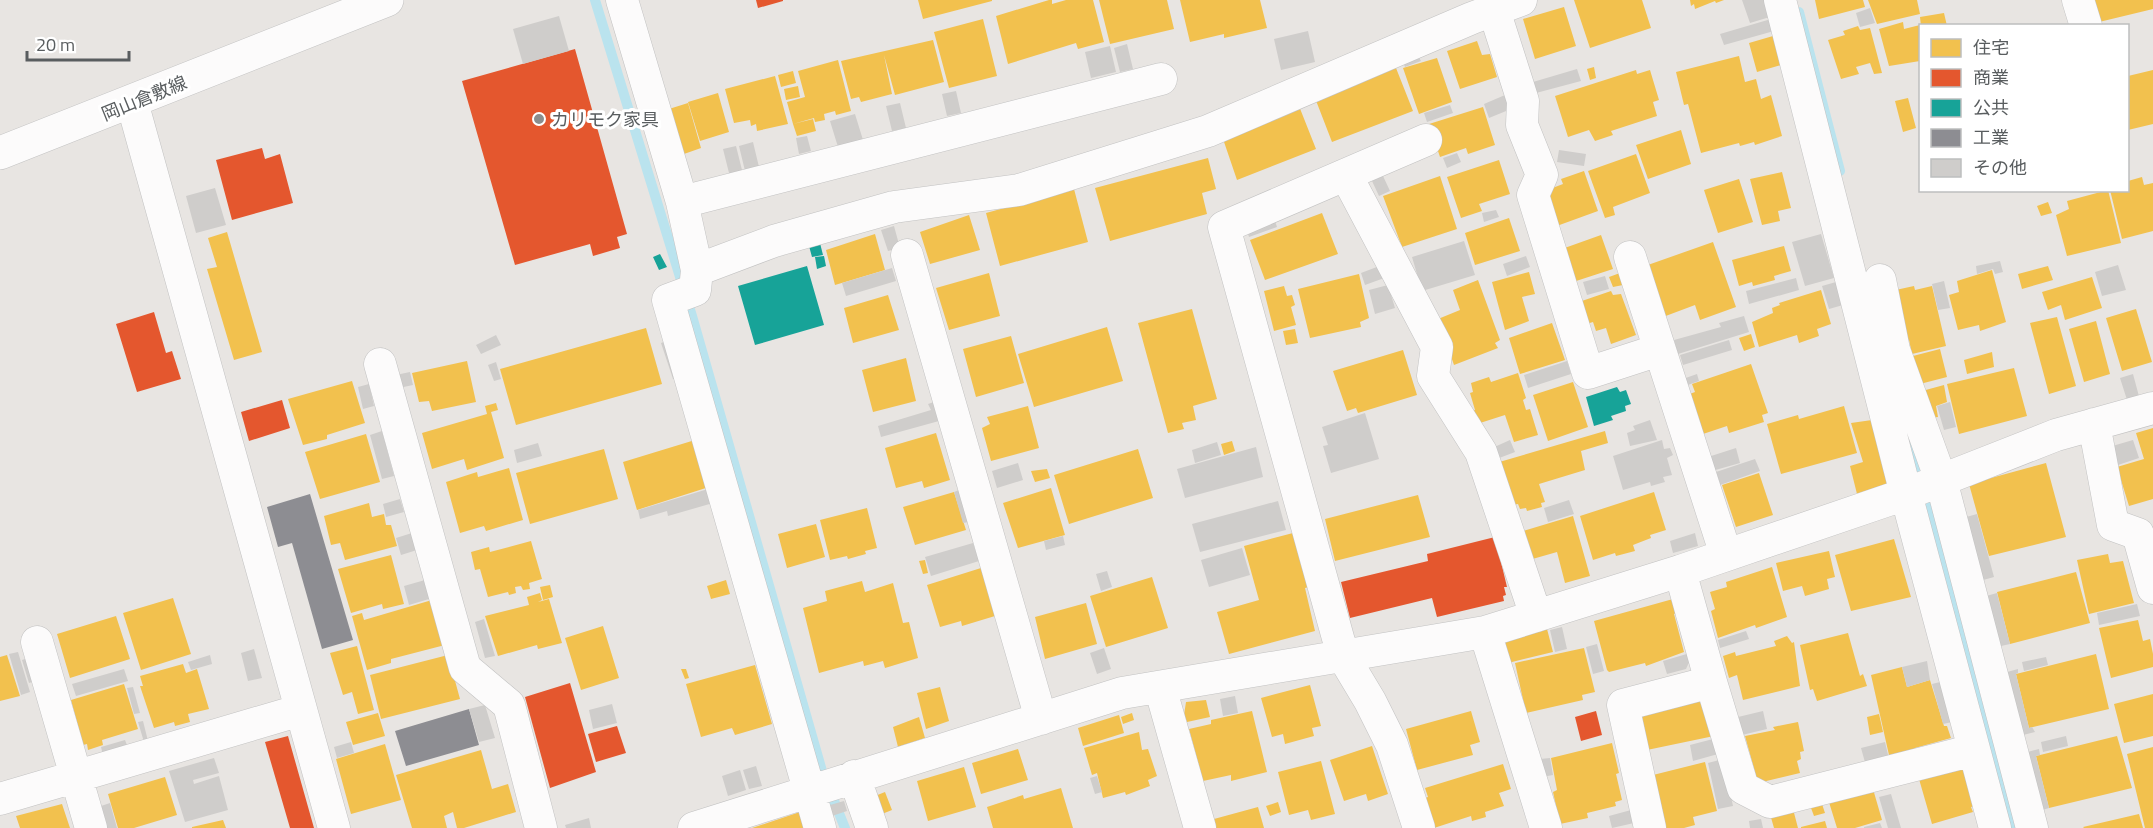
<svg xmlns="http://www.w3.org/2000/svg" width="2153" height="828" font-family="'Titillium Web','Noto Sans JP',sans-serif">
<rect width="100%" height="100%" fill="#e8e5e2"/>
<path fill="#f2c14e" d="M918,0h74v1l-69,18z
M1049,0h3v4l14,-4h27l11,42 -26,7 -2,-6 -68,21 -12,-48z
M1099,0h68l7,29 -64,15z
M1180,0h80l7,28 -43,10v-4l-34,8z
M1574,0h68l9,28 -61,20z
M1690,0h34l-8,3 -1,-2 -20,8 -1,-5 -3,2z
M1815,0h48l2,7 -46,12z
M1868,0h49l3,14 -43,10z
M2089,0h64v9l-58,14z
M1564,7l12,39 -41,13 -12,-40z
M1944,13l3,13h-26l-1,-9z
M983,19l14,57 -48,12 -15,-56z
M1903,22l1,7 16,-4v36l-31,5 -10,-37z
M1858,26l2,4 10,-2 12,45 -8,1 -4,-11 -14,4 3,7 -18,5 -13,-39 17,-5 -2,-4z
M1773,36l8,29 -24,7 -8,-29z
M933,40l11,42 -49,13 -11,-40 8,39 -31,8 -2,-5 -8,2 -10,-38z
M1477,41l5,14 8,-1 7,23 -37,12 -13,-38z
M1739,56l6,26 11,-3 5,20 10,-4 11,41 -27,9 -1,-3 -14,4 -1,-3 -38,10 -13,-49 -4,1 -8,-33z
M1437,58l15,44 -33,12 -16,-46z
M838,60l13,51 -15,4 -1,-4 -11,3 1,6 -10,2 -1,-4 -21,6 -6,-22 18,-5 -7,-26z
M1594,67l2,11 -6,2 -3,-11z
M1396,68l17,43 -81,31 -17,-44z
M1636,70l1,4 13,-4 9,30 -6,2 4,14 -46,15 2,4 -18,6 -6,-11 -21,7 -13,-41z
M2153,70v54l-25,6v-54z
M793,71l3,12 -15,4 -3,-12z
M775,76l13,48 -31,7 -1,-7 -5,2 -1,-6 -16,3 -9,-34z
M798,86l2,11 -14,3 -2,-11z
M718,93l11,39 -29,9 -12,-39z
M1908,98l8,30 -13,4 -8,-31z
M688,103l13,45 -17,6 -15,-45z
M1299,106l17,43 -79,31 -15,-44z
M1483,107l12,38 -27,9 -2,-6 -26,9 -11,-33z
M813,119l3,12 -19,5 -4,-12z
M1681,130l10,34 -43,15 -12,-34z
M1636,154l14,39 -37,14 2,8 -10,3 -17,-47z
M1208,158l8,31 -14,4 5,21 -97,27 -15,-53z
M1499,160l11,34 -31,10 3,7 -21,7 -14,-41z
M1584,171l14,40 -44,16 -12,-35 21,-8 -2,-5z
M1782,172l9,36 -13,3 2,10 -18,4 -12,-46z
M1440,176l17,53 -55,18 -19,-51z
M2142,177l2,8 9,-2v48l-31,8 -12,-49h18v-9z
M1739,179l14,43 -35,11 -14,-43z
M1074,189l14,53 -88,24 -14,-53z
M2108,190l13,53 -54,13 -11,-41 13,-6 -2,-8z
M2048,202l4,11 -11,3 -4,-10z
M1322,213l16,41 -73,26 -15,-40z
M969,215l11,35 -50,14 -10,-32z
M1509,218l11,33 -45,14 -10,-32z
M227,232l35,120 -28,8 -27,-91 10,-2 -9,-29z
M875,234l10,36 -50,15 -9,-35z
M1601,235l12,34 -43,14 -11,-33z
M1713,242l23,65 -36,13 -5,-15 -32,12 -18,-51z
M1784,246l7,25 -17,5 1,4 -22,6 -1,-4 -13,4 -7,-26z
M2048,266l5,14 -31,9 -4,-15z
M1992,270l14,52 -26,9 -1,-6 -21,5 -9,-35 10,-3 -2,-11z
M1529,272l6,22 -13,3 7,24 -24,9 -13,-48z
M989,273l11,43 -51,14 -13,-42z
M1620,273l3,12 -10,2 -4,-10z
M1359,274l10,44 -9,4 1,5 -51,11 -12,-49z
M2092,277l10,31 -37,12 -4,-15 -13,5 -6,-18z
M1478,280l22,60 -5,3 3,5 -44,17 -16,-46 22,-9 -7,-20z
M1284,286l3,10 5,-1 3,10 -4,2 5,18 -22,6 -10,-40z
M1914,286l1,4 17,-4 14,60 -34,8 -3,-14 -6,2 -12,-51z
M1821,290l10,34 -14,5 2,7 -20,7 -2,-8 -38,12 -7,-25 21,-9 -1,-5 8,-3 -1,-2z
M1611,291l2,4 8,-1 15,41 -25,9 -5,-16 -10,3 -3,-9 -10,3 -7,-22z
M888,295l11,35 -46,13 -9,-35z
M1192,309l25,90 -24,7 3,14 -14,3 2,6 -16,4 -30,-110z
M2136,309l16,53 -30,9 -16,-53z
M2057,317l19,69 -27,8 -19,-71z
M2096,321l14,53 -26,8 -15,-53z
M1552,323l13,37 -45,14 -11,-36z
M1107,327l16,54 -89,26 -16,-53z
M646,328l16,56 -146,41 -16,-56z
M1295,329l3,14 -12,2 -3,-14z
M1751,334l4,13 -11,4 -5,-13z
M1011,336l13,47 -48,14 -13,-48z
M1940,349l7,28 -31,8 -7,-28z
M1403,350l14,45 -59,18 -2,-5 -9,3 -14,-40z
M1992,352l2,15 -27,7 -3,-14z
M906,358l10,43 -43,11 -11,-42z
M467,361l9,41 -44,9 -3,-10 -10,1 -7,-29z
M1751,364l17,49 -6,2 2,7 -35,11 -2,-7 -27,9 -13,-40 8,-3 -3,-8z
M2014,368l13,48 -68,18 -12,-50z
M1518,373l8,25 -3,2 3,10 4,-1 8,26 -24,7 -9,-27 -25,8 -8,-12 3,-1 -5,-17 3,-1 -2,-9 18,-6 2,5z
M352,381l13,42 -38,12v4l-24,6 -15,-46z
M1573,382l15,45 -40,14 -15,-46z
M1944,385l3,17 -11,4 2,11 -7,1 -9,-27z
M496,403l2,7 -7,2 13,46 -37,12 -3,-11 -32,10 -10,-36 65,-19 -2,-8z
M1028,406l11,42 -48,13 -9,-33 8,-4 -3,-7z
M1844,406l13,47 -76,21 -14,-50 31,-9 1,4z
M1872,420l21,66 -35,12 -8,-32 13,-4 -12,-39z
M2153,428v71l-24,7 -12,-39 27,-8 -8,-26z
M1605,431l3,12 -27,8 4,19 -46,14 6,18 -4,1 1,4 -15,4 -1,-3 -6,1 -2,-5 -10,2 -12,-43z
M936,433l14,47 -26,8 -2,-7 -26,7 -11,-40z
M366,434l14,48 -60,17 -15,-47z
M695,440l14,47 -72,23 -14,-48z
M1232,441l3,10 -11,4 -3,-11z
M604,449l14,50 -88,25 -14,-51z
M1138,449l15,49 -84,26 -15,-49z
M2046,463l20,74 -77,19 -20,-72z
M509,468l14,52 -37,11 -2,-5 -24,7 -14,-51 31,-10 1,5z
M1047,469l3,9 -15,4 -4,-11z
M1759,473l14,42 -37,12 -14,-42z
M1051,488l14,47 -47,13 -15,-45z
M954,492l12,38 -51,15 -12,-38z
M1654,492l12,38 -16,5 1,3 -18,7 2,6 -19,5 -1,-3 -22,7 -13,-44z
M1418,495l12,42 -95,24 -10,-42z
M369,503l3,14 12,-3 2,11h5l6,21 -52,14 -5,-17 -9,2 -7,-29z
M867,508l10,40 -12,3 1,3 -18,5 -1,-3 -17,4 -10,-40z
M1573,516l17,60 -25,7 -8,-31 -28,8 -9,-28z
M816,524l9,33 -38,11 -9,-34z
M1293,533l16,54 -4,1 10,43 -86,23 -12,-42 42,-12 -15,-54z
M1894,539l17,58 -60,14 -16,-56z
M531,541l11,38 -13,4 1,6 -7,1 -2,-4 -6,1 1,6 -7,2 -1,-3 -20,5 -8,-28 -5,1 -4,-18 18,-5 1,5z
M1829,551l6,26 -8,2 2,10 -24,7 -3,-10 -19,5 -7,-28z
M2108,554l2,9 13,-2 11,42 -45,11 -12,-54z
M391,555l13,49 -21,5 -1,-5 -31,9 -13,-44z
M925,560l3,13 -5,1 -4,-13z
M1772,567l15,50 -31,11 -1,-3 -37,13 -7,-27 4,-2 -5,-17 17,-5 -1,-5z
M981,568l14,48 -33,10 -1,-5 -21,6 -13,-42z
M2076,572l14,51 -80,21 -13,-52z
M1152,577l16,51 -62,19 -16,-51z
M726,580l4,14 -19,5 -4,-13z
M862,581l3,11 28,-9 10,40 6,-1 9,36 -33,10 -2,-7 -19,5 -1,-5 -44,12 -16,-65 24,-7 -2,-10z
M550,585l3,12 -10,3 -3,-13z
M540,593l2,7 -4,2 11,-3 13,44 -24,6 -1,-4 -39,11 -13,-40 44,-11 -2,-8z
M173,598l18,56 -50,16 -18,-57z
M1673,599l3,14 -2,1 10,38 -38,14 -1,-3 -36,9 -2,-2 -13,-49z
M432,600l13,45 -54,14v4l-24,7 -15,-54 10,-3 2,7z
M1086,603l11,41 -52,15 -10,-42z
M116,616l14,43 -60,19 -13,-44z
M2138,620l5,21 7,-2 3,15v13l-42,11 -12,-50z
M603,626l16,52 -38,12 -16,-52z
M1547,629l6,23 -45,11 -5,-23z
M1848,633l12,43 3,-2 4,12 -50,15 -4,-12 -3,1 -10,-45z
M1787,636l5,7 2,-1 6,44 -57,14 -6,-25 -8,3 -6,-22 12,-4 1,4 40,-10 -2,-5z
M357,646l17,64 -16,4 -6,-22 -9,3 -13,-42z
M1584,648l11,44 -13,3 1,5 -57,13 -11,-50z
M2096,654l13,55 -80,19 -13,-54z
M7,655l13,41 -20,5v-44z
M448,655l12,44 -79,20 -11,-44z
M183,664l3,9 11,-4 12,40 -21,5 2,8 -15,4 -1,-4 -20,6 -14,-42h3l-3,-10z
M755,665l17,59 -37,11 -3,-7 -31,9 -15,-53z
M1902,667l5,20 23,-7 14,46h3l4,12 -36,10 3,9 -27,7 -20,-89z
M681,669h5l3,9 -4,1z
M124,684l14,45 -36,11 1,5 -15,5 -1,-6 -4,1 -12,-45z
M1310,685l11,41 -9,2 2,8 -29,8 -2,-10 -11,3 -11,-39z
M940,687l9,34 -23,8 -9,-36z
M2153,694v42l-29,7 -10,-39z
M1206,700l4,17 -23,5 -3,-7 2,-13z
M1704,700l10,36 -67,14 -8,-36z
M1252,711l15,61 -36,9v-6l-28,6 -14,-52 22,-5v-4z
M1471,711l9,31 -10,3 3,10 -56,15 -11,-41z
M378,713l7,23 -32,9 -7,-23z
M1132,713l2,7 -11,4 -2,-7z
M1879,714l4,18 -13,3 -3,-18z
M1119,715l5,18 -41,13 -5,-18z
M919,717l6,21 -27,9 -5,-20z
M1798,722l6,29 -4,1 1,7 -4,2 3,12 -42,10 -13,-47 30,-6 -2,-3z
M1139,732l3,18 6,-1 9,27 -9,4 2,6 -24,9 -1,-3 -22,6 -6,-25 -5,2 -8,-27z
M2117,736l15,52 -83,20 -13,-52z
M1612,743l7,30 -3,1 6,26 -7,2 1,4 -29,7 1,5 -28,6 -7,-32 4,-2 -6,-32z
M385,744l16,56 -50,14 -15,-55z
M1372,746l16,48 -20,7 -2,-7 -22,7 -14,-41z
M2153,747v81h-8l-18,-74z
M1018,749l10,31 -47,14 -9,-31z
M481,750l11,39 16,-5 8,28 -52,16h-7l-4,-16 -9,4 3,12h-35l-16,-53z
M1321,761l14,53 -24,6 -3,-10 -19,5 -11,-43z
M1705,762l12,49 -24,6 2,8 -11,3h-18l-13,-53z
M1503,764l8,25 -12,4 5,13 -19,6 1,5 -14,4 -1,-5 -37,12 -9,-30 3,-1 -3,-9z
M1963,766l12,40 -4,1 2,5 -41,12 -13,-45z
M964,767l12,40 -48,14 -11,-40z
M165,777l12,38 -43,13h-16l-10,-34z
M1061,788l12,40h-80l-6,-21 36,-12 1,4z
M1873,789l9,31 -27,8h-18l-9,-29z
M885,792l7,18 -10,4 -7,-18z
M1278,802l3,10 -11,4 -4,-10z
M62,804l8,24h-50l-4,-12z
M1822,804l3,9 -11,3 -3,-8z
M1258,807l6,21h-48l-2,-9z
M1793,809l5,19h-24l-4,-14z
M800,812l5,16h-53z
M2139,814l4,14h-59l-1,-1z
M223,820l3,8h-34v-1z
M1825,821l2,7h-26v-1z"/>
<path fill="#e4572e" d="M756,0h27v1l-25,7z
M575,49l52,185 -10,3 3,11 -27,8 -3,-12 -75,21 -53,-184z
M262,148l3,11 15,-5 13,49 -61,17 -16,-60z
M154,312l12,41 6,-2 9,28 -44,13 -21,-68z
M282,400l8,28 -41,13 -8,-29z
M1495,537l12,50h-3l2,8 -3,1 1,5 -67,16 -5,-19 -82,20 -9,-36 87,-21 -1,-7z
M570,683l26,89 -46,16 -25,-91z
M1596,711l6,24 -21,6 -6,-24z
M617,726l9,27 -30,9 -8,-28z
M288,736l26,92h-24l-25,-86z"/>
<path fill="#17a398" d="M820,243l3,12 -11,2 -3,-11z
M660,254l7,13 -8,3 -6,-13z
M824,256l2,10 -9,3 -2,-12z
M807,266l17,59 -69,20 -17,-59z
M1617,387l3,5 6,-2 5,14 -6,2 1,5 -15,5 2,4 -19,6 -8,-29z
M1939,518l2,18 -9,1 -1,-18z"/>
<path fill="#8d8d92" d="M310,494l43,146 -31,9 -30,-106 -14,4 -11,-40z
M469,709l10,36 -73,21 -11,-35z"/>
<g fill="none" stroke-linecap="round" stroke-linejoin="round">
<path stroke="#bae3ee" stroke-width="10" d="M595,0l97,316 130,455 23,57
M1799,12l41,159
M1903,422l18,50 68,265 26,91"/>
</g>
<path fill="#cfcdcb" d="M1742,0h26l5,16 -23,7z
M1870,8l5,15 -15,4 -4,-14z
M559,16l10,35 -46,13 -10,-35z
M1771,19l3,12 -50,14 -4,-11z
M1308,31l7,31 -34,8 -7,-31z
M1127,44l6,25 -13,3 -6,-24z
M1110,46l6,26 -25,6 -6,-26z
M1417,54l4,7 -16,6 -3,-7z
M1577,69l4,12 -45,12 -3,-11z
M956,91l5,22 -14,3 -5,-22z
M1505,95l6,14 -22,9 -5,-14z
M900,103l6,25 -14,3 -6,-25z
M1450,105l3,8 -26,9 -3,-9z
M855,114l8,26 -25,7 -8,-26z
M807,136l4,15 -12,3 -3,-16z
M753,142l6,25 -14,4 -6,-25z
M736,146l7,28 -13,3 -7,-28z
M1559,150l27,4 -2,12 -27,-4z
M1457,153l4,9 -14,6 -4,-10z
M1383,176l7,15 -11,5 -7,-15z
M215,188l11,37 -30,8 -10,-37z
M1496,210l3,7 -15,5 -2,-9z
M1273,215l4,12 -28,10 -4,-13z
M894,226l6,22 -12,3 -7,-21z
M1821,234l13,44 -29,8 -13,-44z
M1464,241l11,34 -53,16 -10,-34z
M1526,256l4,11 -23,9 -4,-12z
M2000,261l3,11 -8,2 -2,-5 -16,5 -1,-8z
M1382,265l5,12 -22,8 -4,-12z
M2118,265l8,25 -24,6 -7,-24z
M892,268l4,13 -50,15 -4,-13z
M1605,276l4,13 -22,6 -4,-13z
M1796,278l3,12 -50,14 -3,-13z
M1944,281l6,27 -12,2 -6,-26z
M1836,282l7,23 -14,4 -7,-23z
M1388,285l7,23 -20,6 -6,-24z
M1744,316l5,16 -71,22 -4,-14 47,-13 -2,-4z
M496,335l5,10 -20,9 -5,-9z
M668,340l12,37 -7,2 -12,-36z
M1729,340l3,10 -49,15 -3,-10z
M1567,361l4,13 -43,14 -4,-13z
M496,362l5,17 -7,2 -6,-16z
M410,372l3,13 -19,4 -3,-13z
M1697,374l2,7 -17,6 -2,-7z
M2133,374l7,26 -12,3 -8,-25z
M369,384l5,22 -11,3 -5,-22z
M934,402l5,19 -58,16 -3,-11 53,-16 -3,-6z
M1950,402l6,25 -12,3 -7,-24z
M1365,413l14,46 -48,14 -8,-27 5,-1 -6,-18z
M1650,420l7,20 -27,6 -3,-13 8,-3 -2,-4z
M382,431l12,45 -12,3 -12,-44z
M1510,440l5,12 -21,8 -4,-11z
M1662,440l2,9 6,-1 3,7 -6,3 5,17 -9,2 2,5 -14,4 -1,-4 -27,8 -10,-34z
M2133,440l6,18 -24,8 -6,-19z
M1217,442l4,13 -26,8 -3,-13z
M538,443l4,13 -25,7 -3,-13z
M1256,447l7,30 -78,21 -8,-29z
M1736,448l4,15 -28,8 -4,-14z
M1755,459l5,12 -40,14 -4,-13z
M1018,463l5,17 -26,8 -5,-17z
M708,489l5,14 -45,13 -1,-5 -27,8 -2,-9z
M959,490l10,32 -6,1 -9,-31z
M400,499l4,13 -18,5 -3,-13z
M1569,500l5,14 -26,8 -4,-14z
M1278,501l8,29 -86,22 -8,-28z
M1977,514l17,63 -18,5 -17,-63z
M412,533l5,17 -16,5 -5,-17z
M1695,533l3,13 -25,7 -3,-12z
M1063,536l2,9 -19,5 -2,-9z
M973,543l6,18 -48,15 -6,-19z
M1242,548l8,27 -41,12 -8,-27z
M1107,571l5,16 -11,4 -5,-17z
M425,580l4,19 -20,6 -5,-19z
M1997,593l13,51 -18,4 -13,-50z
M2137,604l3,12 -41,9 -2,-12z
M484,619l11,37 -10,2 -10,-36z
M1562,627l5,22 -12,3 -5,-22z
M1746,631l3,8 -29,9 -2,-8z
M1597,644l7,27 -11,3 -7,-27z
M1104,648l7,21 -14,5 -7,-21z
M254,649l8,29 -14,3 -7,-28z
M18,652l12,40 -9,3 -12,-41z
M1690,653l1,5 -5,11 -19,5 -4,-13z
M210,655l2,9 -21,6 -3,-8z
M31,657l7,23 -9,3 -7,-23z
M2046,657l2,8 -24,6 -2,-9z
M1927,661l3,19 -23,7 -5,-20z
M124,669l4,12 -52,15 -4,-12z
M2018,669v4l-2,1 13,54 3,-1 3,5 -20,5 -15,-63z
M1940,682l12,40 -9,2 -11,-40z
M133,687l7,26 -6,1 -7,-26z
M1235,696l3,17 -15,3 -3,-17z
M612,704l5,19 -24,6 -4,-19z
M485,705l10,33 -16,4 -10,-33z
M1763,711l4,18 -25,6 -4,-18z
M143,721l5,20 -4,1 -6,-20z
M2066,736l2,10 -25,6 -2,-10z
M1713,739l5,15 -25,7 -3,-16z
M125,740l3,8 -25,7 -2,-8z
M351,742l3,11 -17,5 -3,-11z
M1885,742l6,25 -23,6 -7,-25z
M2039,749l1,6 -4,1 13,52 -10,3 -19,-57z
M214,758l5,15 -26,7 1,4 25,-8 9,34 -43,12 -16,-51z
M1550,758l3,17 -11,2 -2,-18z
M1723,759l10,47 -15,3 -10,-46z
M756,766l6,20 -13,3 -6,-19z
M740,770l6,20 -18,6 -6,-20z
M1097,776l5,16 -7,2 -5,-16z
M1891,794l10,34h-13l-9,-31z
M844,801l3,10 -21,7 -3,-11z
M110,803l7,25h-11l-5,-22z
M1631,810l3,13 -22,5 -3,-12z
M589,818l2,10h-25l-1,-3z
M1761,819l2,9h-13l-1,-7z
M1880,823l2,5h-18v-1z"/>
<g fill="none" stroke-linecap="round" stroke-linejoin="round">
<defs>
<path id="minor" d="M622,0l60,202 15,68 77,-29 120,-34 125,-17 189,-59 264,-113 49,-18
M1780,0l126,494 89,334
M2078,0l8,26
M1494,10l29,91 -1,24 20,50 -9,20 55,178 71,-23
M132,102l202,726
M1346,175l91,172 -4,29 48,76 55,164
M682,202l479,-123
M907,255l134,464
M1630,257l96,298
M697,270l-2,20 -27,10 152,528
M1880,280l14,70 47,130 91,348
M380,364l85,304 44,37 32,123
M2094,424l19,101 25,9 15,54
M1485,632l61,196
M37,642l54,186
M1711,682l32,106 27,14 204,-52
M1160,687l40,141
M854,776l18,52
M0,799l301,-89
M694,828l428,-135 363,-61 195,-61 226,-77 150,-59 97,-27
M1419,828l-27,-83 -22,-44 -27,-45 -119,-429 202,-87
M1650,828l-27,-123 88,-23 -31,-111"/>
<path id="secondary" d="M0,153l387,-153"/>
</defs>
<use href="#minor" stroke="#c2c2c2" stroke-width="33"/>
<use href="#secondary" stroke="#c3c3c3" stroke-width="34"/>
<use href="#minor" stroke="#fcfbfb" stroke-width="32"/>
<use href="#secondary" stroke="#fcfbfb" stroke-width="33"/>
</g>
<circle fill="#8b8d8d" stroke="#fff" stroke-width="2" cx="539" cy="119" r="6"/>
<g text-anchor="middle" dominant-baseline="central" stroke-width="6" stroke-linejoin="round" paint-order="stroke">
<g font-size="18" fill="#595d5f" stroke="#fff">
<text transform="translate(144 98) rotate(-22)">岡山倉敷線</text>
</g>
<g font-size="18" fill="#595d5f" stroke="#fff" text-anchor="start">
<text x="551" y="119">カリモク家具</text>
</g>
</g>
<rect x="1919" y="24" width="210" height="168" fill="#ffffff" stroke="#bdbebf" stroke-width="1.5"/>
<rect x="1931" y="39" width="30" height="18" fill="#f2c14e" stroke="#bdbebf" stroke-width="1.5"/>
<text x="1973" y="54" font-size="18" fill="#595d5f">住宅</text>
<rect x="1931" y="69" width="30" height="18" fill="#e4572e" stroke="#bdbebf" stroke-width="1.5"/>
<text x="1973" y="84" font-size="18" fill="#595d5f">商業</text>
<rect x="1931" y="99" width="30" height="18" fill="#17a398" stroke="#bdbebf" stroke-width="1.5"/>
<text x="1973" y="114" font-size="18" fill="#595d5f">公共</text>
<rect x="1931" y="129" width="30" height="18" fill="#8d8d92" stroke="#bdbebf" stroke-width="1.5"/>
<text x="1973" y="144" font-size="18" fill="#595d5f">工業</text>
<rect x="1931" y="159" width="30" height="18" fill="#cfcdcb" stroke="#bdbebf" stroke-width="1.5"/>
<text x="1973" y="174" font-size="18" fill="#595d5f">その他</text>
<path d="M27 51v9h102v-9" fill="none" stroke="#595d5f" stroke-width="3"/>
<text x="36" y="51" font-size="18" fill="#595d5f" stroke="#ffffff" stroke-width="4.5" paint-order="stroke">20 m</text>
</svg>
